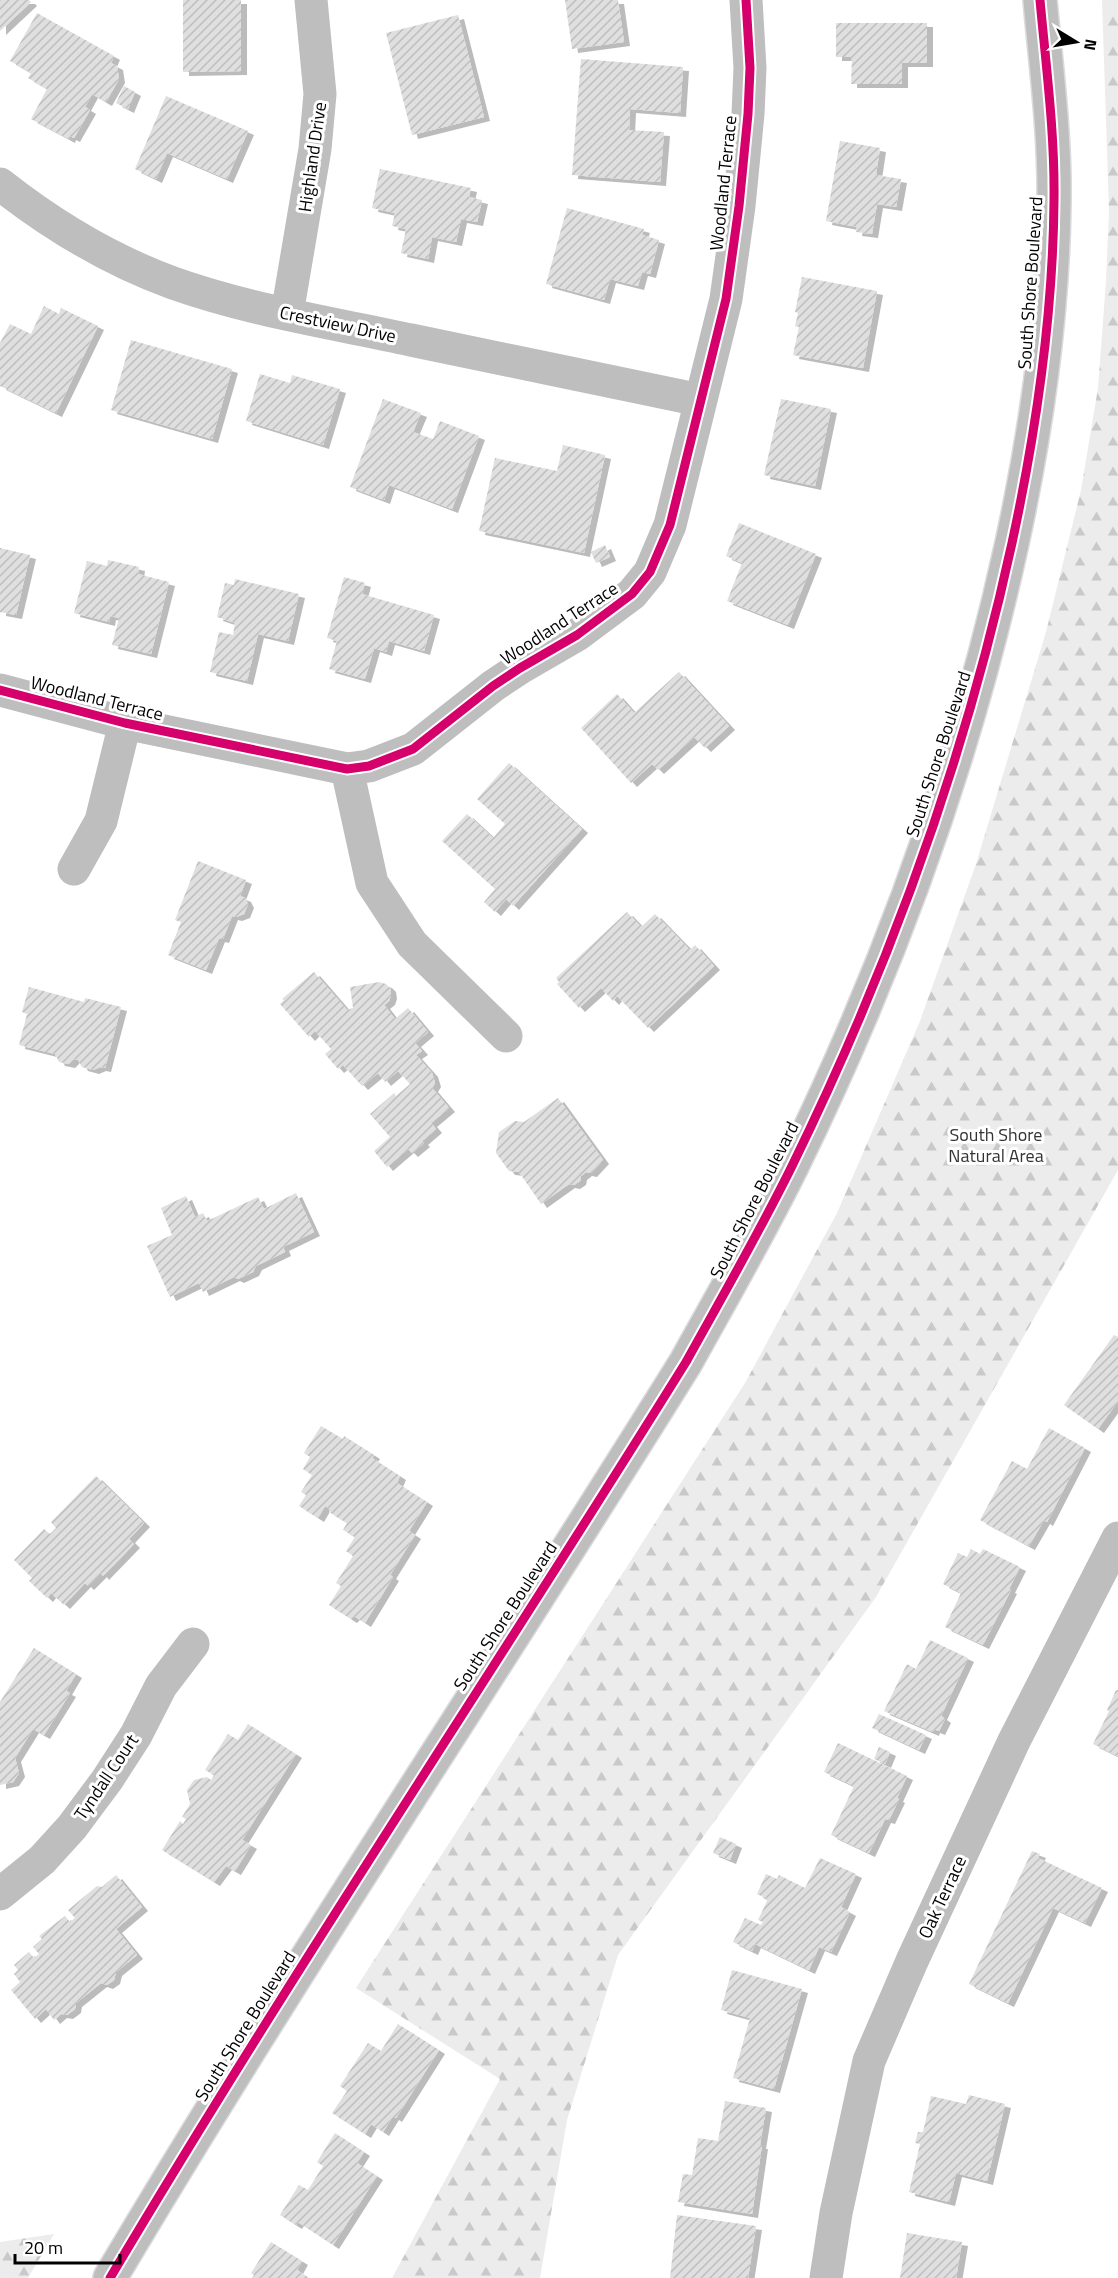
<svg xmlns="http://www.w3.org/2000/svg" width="1118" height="2278" font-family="'Titillium Web',sans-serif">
<defs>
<pattern id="forest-firs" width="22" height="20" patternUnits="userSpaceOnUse" patternTransform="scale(1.5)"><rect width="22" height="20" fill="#ececec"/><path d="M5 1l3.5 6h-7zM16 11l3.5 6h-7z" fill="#c9c9c9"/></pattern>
<pattern id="building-hatch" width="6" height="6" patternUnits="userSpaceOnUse" patternTransform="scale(1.5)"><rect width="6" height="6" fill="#dfdfdf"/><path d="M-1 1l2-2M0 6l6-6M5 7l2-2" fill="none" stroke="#bebebe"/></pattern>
<filter id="shadow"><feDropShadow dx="6" dy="4" stdDeviation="0" flood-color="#0004"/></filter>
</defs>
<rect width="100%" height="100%" fill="#fff"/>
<path fill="url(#forest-firs)" d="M1102,0h16v1170l-242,427 -258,358 -51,165 -27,158h-148l108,-199 -144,-91 389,-605 92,-170 83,-192 56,-157 70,-232 35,-142 17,-102 8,-107 3,-70z
M54,2234l-26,44h-28v-36z"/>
<path fill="url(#building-hatch)" filter="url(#shadow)" d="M0,0h29l2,2 -31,29z
M183,0h58v71l-58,1z
M565,0h53l6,42 -52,7z
M37,13l77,43 -3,7 6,3 2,13 -13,23 -14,-8 -7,13 5,3 -16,28 -4,-2 -1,3 -38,-20 16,-30 -19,-11 3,-5 -21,-12z
M458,15l26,102 -72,18 -26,-102z
M836,23h91v40h-25v21h-51l1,-27h-16z
M581,59l102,8 -3,46 -50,-4 -1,21 35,2 -4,50 -88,-7z
M124,86l11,6 -7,17 -12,-6z
M166,96l82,35 -21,48 -60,-26 -11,26 -21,-10z
M840,141l40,7 -4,27 25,4 -5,28 -19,-3 -5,30 -16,-2 1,-5 -31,-6z
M380,169l91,19 -2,9 13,3 -5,22 -16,-3 -5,23 -24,-5 -4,22 -27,-6 5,-24 -14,-3 3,-13 -23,-5z
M567,208l77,21 -2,6 17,5 -9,34 -8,-2 -4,14 -28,-7 -6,21 -58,-16z
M802,277l75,14 -14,77 -70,-13 6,-28 -4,-1 3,-13 -3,-1z
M44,306l15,8 2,-6 37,18 -42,87 -56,-27v-43l10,-19 21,10z
M131,340l101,29 -20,70 -101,-29z
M260,374l30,9 2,-8 48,14 -17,56 -77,-24z
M383,399l38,14 -8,19 20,7 7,-18 39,15 -27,73 -63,-24 -5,15 -34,-13z
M781,399l50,10 -16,77 -51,-11z
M563,445l42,10 -21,98 -105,-22 16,-73 62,13z
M739,523l77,31 -28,71 -61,-24 15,-38 -16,-7z
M605,545l5,12 -14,6 -5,-11z
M0,548l30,7 -14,60 -16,-3z
M108,560l31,7 -1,7 31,8 -18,72 -39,-9 7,-27 -9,-2 -1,6 -35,-9 13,-52 20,5z
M344,577l21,6 -3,11 72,21 -10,36 -35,-10 -3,11 -12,-4 -9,31 -36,-10 8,-28 -10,-3z
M235,579l64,15 -11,47 -30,-7 -11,47 -37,-9 9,-40 14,3 2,-12 -18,-6 8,-34 9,2z
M679,672l50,54 -24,22 -11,-11 -36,33 -6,-6 -21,19 -50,-55 36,-34 17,19z
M509,763l73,66 -69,77 -7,-7 -11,13 -11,-10 11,-13 -53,-48 25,-27 26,24 12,-14 -28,-25z
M198,861l48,19 -6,16 5,2 3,6 -4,10 -8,3 -4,-1 -9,23 -4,-1 -13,32 -38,-15 13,-33 -6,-2z
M627,912l14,15 14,-13 35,36 5,-5 19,21 -66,62 -31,-32 -4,5 -12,-13 -22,20 -22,-24 2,-2 -3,-4z
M314,972l33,38 6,-2 -3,-21 29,-5 7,2 4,4 1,7 -2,6 -5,4 11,14 13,-11 20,24 -13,11 7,8 -6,4 16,18 3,10 -3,5 17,20 -18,15 5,6 -14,12 2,2 -12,10 -4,-4 -21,18 -13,-16 16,-14 -20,-23 24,-21 2,3 14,-12 -12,-13 -13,11 -7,-9 -16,13 -19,-21 -5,4 -13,-15 6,-5 -16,-18 -6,6 -29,-33 4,-4 -2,-1z
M29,987l55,15 1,-4 36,9 -16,61 -5,-1 -7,3 -11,-3 -4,-7 -4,-1 -5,5 -10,-2 -4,-8 -36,-9 8,-31 -5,-2z
M558,1098l45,62 -12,13 -5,-1 -5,4 -1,5 -6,4 -5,-1 -28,20 -22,-32 -10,-1 -13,-18 3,-21 16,-11 9,1z
M296,1193l18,39 -31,15 2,5 -29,14 -3,6 -15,7 -4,-2 -31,15 -4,-9 -29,14 -23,-51 25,-11 -11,-27 25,-12 9,21 8,-4 4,8 51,-24 6,12z
M1114,1335l4,2v64l-20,28 -34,-24z
M321,1426l22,13 1,-3 30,19 -2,3 28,18 -3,7 30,19 -18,29 6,4 -25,40 3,2 -28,46 -11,-7 -3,3 -22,-14 12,-19 -5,-3 17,-27 -7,-5 9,-14 -12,-7 4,-7 -18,-11 1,-3 -5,-3 -7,12 -19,-12 7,-11 -5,-3 11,-17 -9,-6 7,-12 -6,-4z
M1049,1428l36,20 -38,74 -3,-2 -15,26 -49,-26 32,-59 15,8z
M96,1476l48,47 -15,16 5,5 -31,32 -2,-3 -13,13 -3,-3 -21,22 -13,-12 -4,5 -18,-17 3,-3 -18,-18 30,-31 6,5 6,-6 -5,-6z
M971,1549l9,5 3,-5 37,18 -11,22 2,1 -28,55 -38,-18 16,-34 -18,-9 15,-31 9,4z
M930,1640l38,18 -27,58 4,3 -6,12 -5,-2 -1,3 -49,-21 23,-47 9,5z
M34,1648l42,26 -10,17 4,2 -26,42 -11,-6 -18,29 4,15 -6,9 -13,3v-83z
M1116,1690h2v66l-25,-12 16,-33 -2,-1z
M879,1714l47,21 -7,15 -47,-22z
M248,1724l48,30 -54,86 9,5 -16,26 -9,-5 -12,16 -52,-32 18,-29 3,3 3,-5 -4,-2 8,-13 -3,-14 7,-10 13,-3 4,3 3,-5 -9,-5 23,-36 10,6z
M838,1743l69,33 -10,22 2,1 -10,21 -4,-1 -16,34 -38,-18 23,-49 -30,-14z
M879,1747l11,5 -5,12 -11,-5z
M720,1837l16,7 -6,16 -17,-7z
M1032,1851l8,3 -2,4 64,30 -17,35 -32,-15 -45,95 -39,-19z
M820,1858l36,16 -15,33 9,5 -19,40 -12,-5 -10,23 -54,-26 -3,7 -19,-9 12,-24 16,7 2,-3 -5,-2 10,-21 -11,-5 9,-20 11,5 2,-4 26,13z
M116,1875l26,32 -26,22 21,26 -21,17 -2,8 -7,5 -6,-2 -25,20 -1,6 -8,6 -6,-1 -7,6 -8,-11 -11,10 -24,-29 9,-8 -6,-8 4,-4 -4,-5 15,-13 5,6 5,-4 -6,-7 9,-8 -3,-3 26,-20 5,6 5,-4 -7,-8 29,-24 5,1z
M732,1970l70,19 -28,100 -41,-11 17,-60 -29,-8z
M398,2024l41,26 -43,68 -3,-2 -10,16 -12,-8 -6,10 -33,-21 15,-22 -7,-5 28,-43 13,8z
M969,2095l36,9 -18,77 -31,-8 -7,29 -40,-10 11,-48 -5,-1 3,-11h5l8,-36 35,8z
M725,2101l41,7 -6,37h2l-10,69 -74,-12 5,-28 9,1 6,-37 20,3z
M335,2133l29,19 -7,11 20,13 -44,69 -35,-23 -2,3 -16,-10 19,-30 9,5 15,-24 -6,-4z
M677,2215l79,11 -8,52h-78z
M907,2233l55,9 -6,36h-56z
M271,2242l31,19 -5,9 12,8h-57l2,-3 -3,-2z"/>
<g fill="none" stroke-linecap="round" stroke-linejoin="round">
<defs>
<path id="major" d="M110,2278c184,-310 386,-610 576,-916 36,-65 73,-129 106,-196 97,-198 173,-407 220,-623 24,-111 41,-228 42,-342 1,-67 -8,-135 -14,-201"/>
</defs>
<use href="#major" stroke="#dbdbdb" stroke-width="36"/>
<path stroke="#bebebe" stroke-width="33" d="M0,184c52,41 110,76 173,99 76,27 159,40 238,57 96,20 193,40 289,60
M287,314l28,-165 5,-55 -9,-94
M0,690l125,33 222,46 22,-3 44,-17 80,-63 27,-18 57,-33 55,-41 18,-22 20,-47 56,-226 13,-93 9,-92 2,-46 -4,-68
M347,769l25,114 40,61 94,92
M74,869l27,-48 24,-98
M0,1894l42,-34 30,-33 35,-47 29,-45 25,-49 32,-42
M826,2278l10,-65 33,-152 43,-100 102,-220 104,-203"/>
<use href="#major" stroke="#bebebe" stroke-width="33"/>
<defs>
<path id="cycleway" d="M0,690l125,33 222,46 22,-3 44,-17 80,-63 27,-18 57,-33 55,-41 18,-22 20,-47 56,-226 13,-93 9,-92 2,-46 -4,-68
M110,2278c184,-310 386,-610 576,-916 36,-65 73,-129 106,-196 97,-198 173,-407 220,-623 24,-111 41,-228 42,-342 1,-67 -8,-135 -14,-201"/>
</defs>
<use href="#cycleway" stroke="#fff" stroke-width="13"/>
<use href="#cycleway" stroke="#d6006c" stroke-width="9"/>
</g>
<g text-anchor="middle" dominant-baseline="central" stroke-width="6" stroke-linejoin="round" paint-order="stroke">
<g font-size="18" fill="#000" stroke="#fff">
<text transform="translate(312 157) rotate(-82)">Highland Drive</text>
<text transform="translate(723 183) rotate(-84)">Woodland Terrace</text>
<text transform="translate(1030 283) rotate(-86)">South Shore Boulevard</text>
<text transform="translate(338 324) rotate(12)">Crestview Drive</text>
<text transform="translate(559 623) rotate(-33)">Woodland Terrace</text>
<text transform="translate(97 698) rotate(14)">Woodland Terrace</text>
<text transform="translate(938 754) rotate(-72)">South Shore Boulevard</text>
<text transform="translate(754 1200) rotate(-63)">South Shore Boulevard</text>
<text transform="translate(505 1616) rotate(-57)">South Shore Boulevard</text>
<text transform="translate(106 1777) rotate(-56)">Tyndall Court</text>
<text transform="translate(942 1897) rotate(-65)">Oak Terrace</text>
<text transform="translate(245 2026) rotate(-58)">South Shore Boulevard</text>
</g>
<g font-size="18" fill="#333" stroke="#fff">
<text x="996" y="1134">South Shore<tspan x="996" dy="21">Natural Area</tspan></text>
</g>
</g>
<g transform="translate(1076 42) rotate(101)" stroke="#ffffff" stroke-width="4.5" paint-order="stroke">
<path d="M0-4.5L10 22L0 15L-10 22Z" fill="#000000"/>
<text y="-9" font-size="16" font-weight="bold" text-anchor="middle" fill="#000000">N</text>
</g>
<path d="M15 2254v9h105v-9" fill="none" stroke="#000000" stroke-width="3"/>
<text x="24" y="2254" font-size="18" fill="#000000" stroke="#ffffff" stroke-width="4.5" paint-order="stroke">20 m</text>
</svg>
